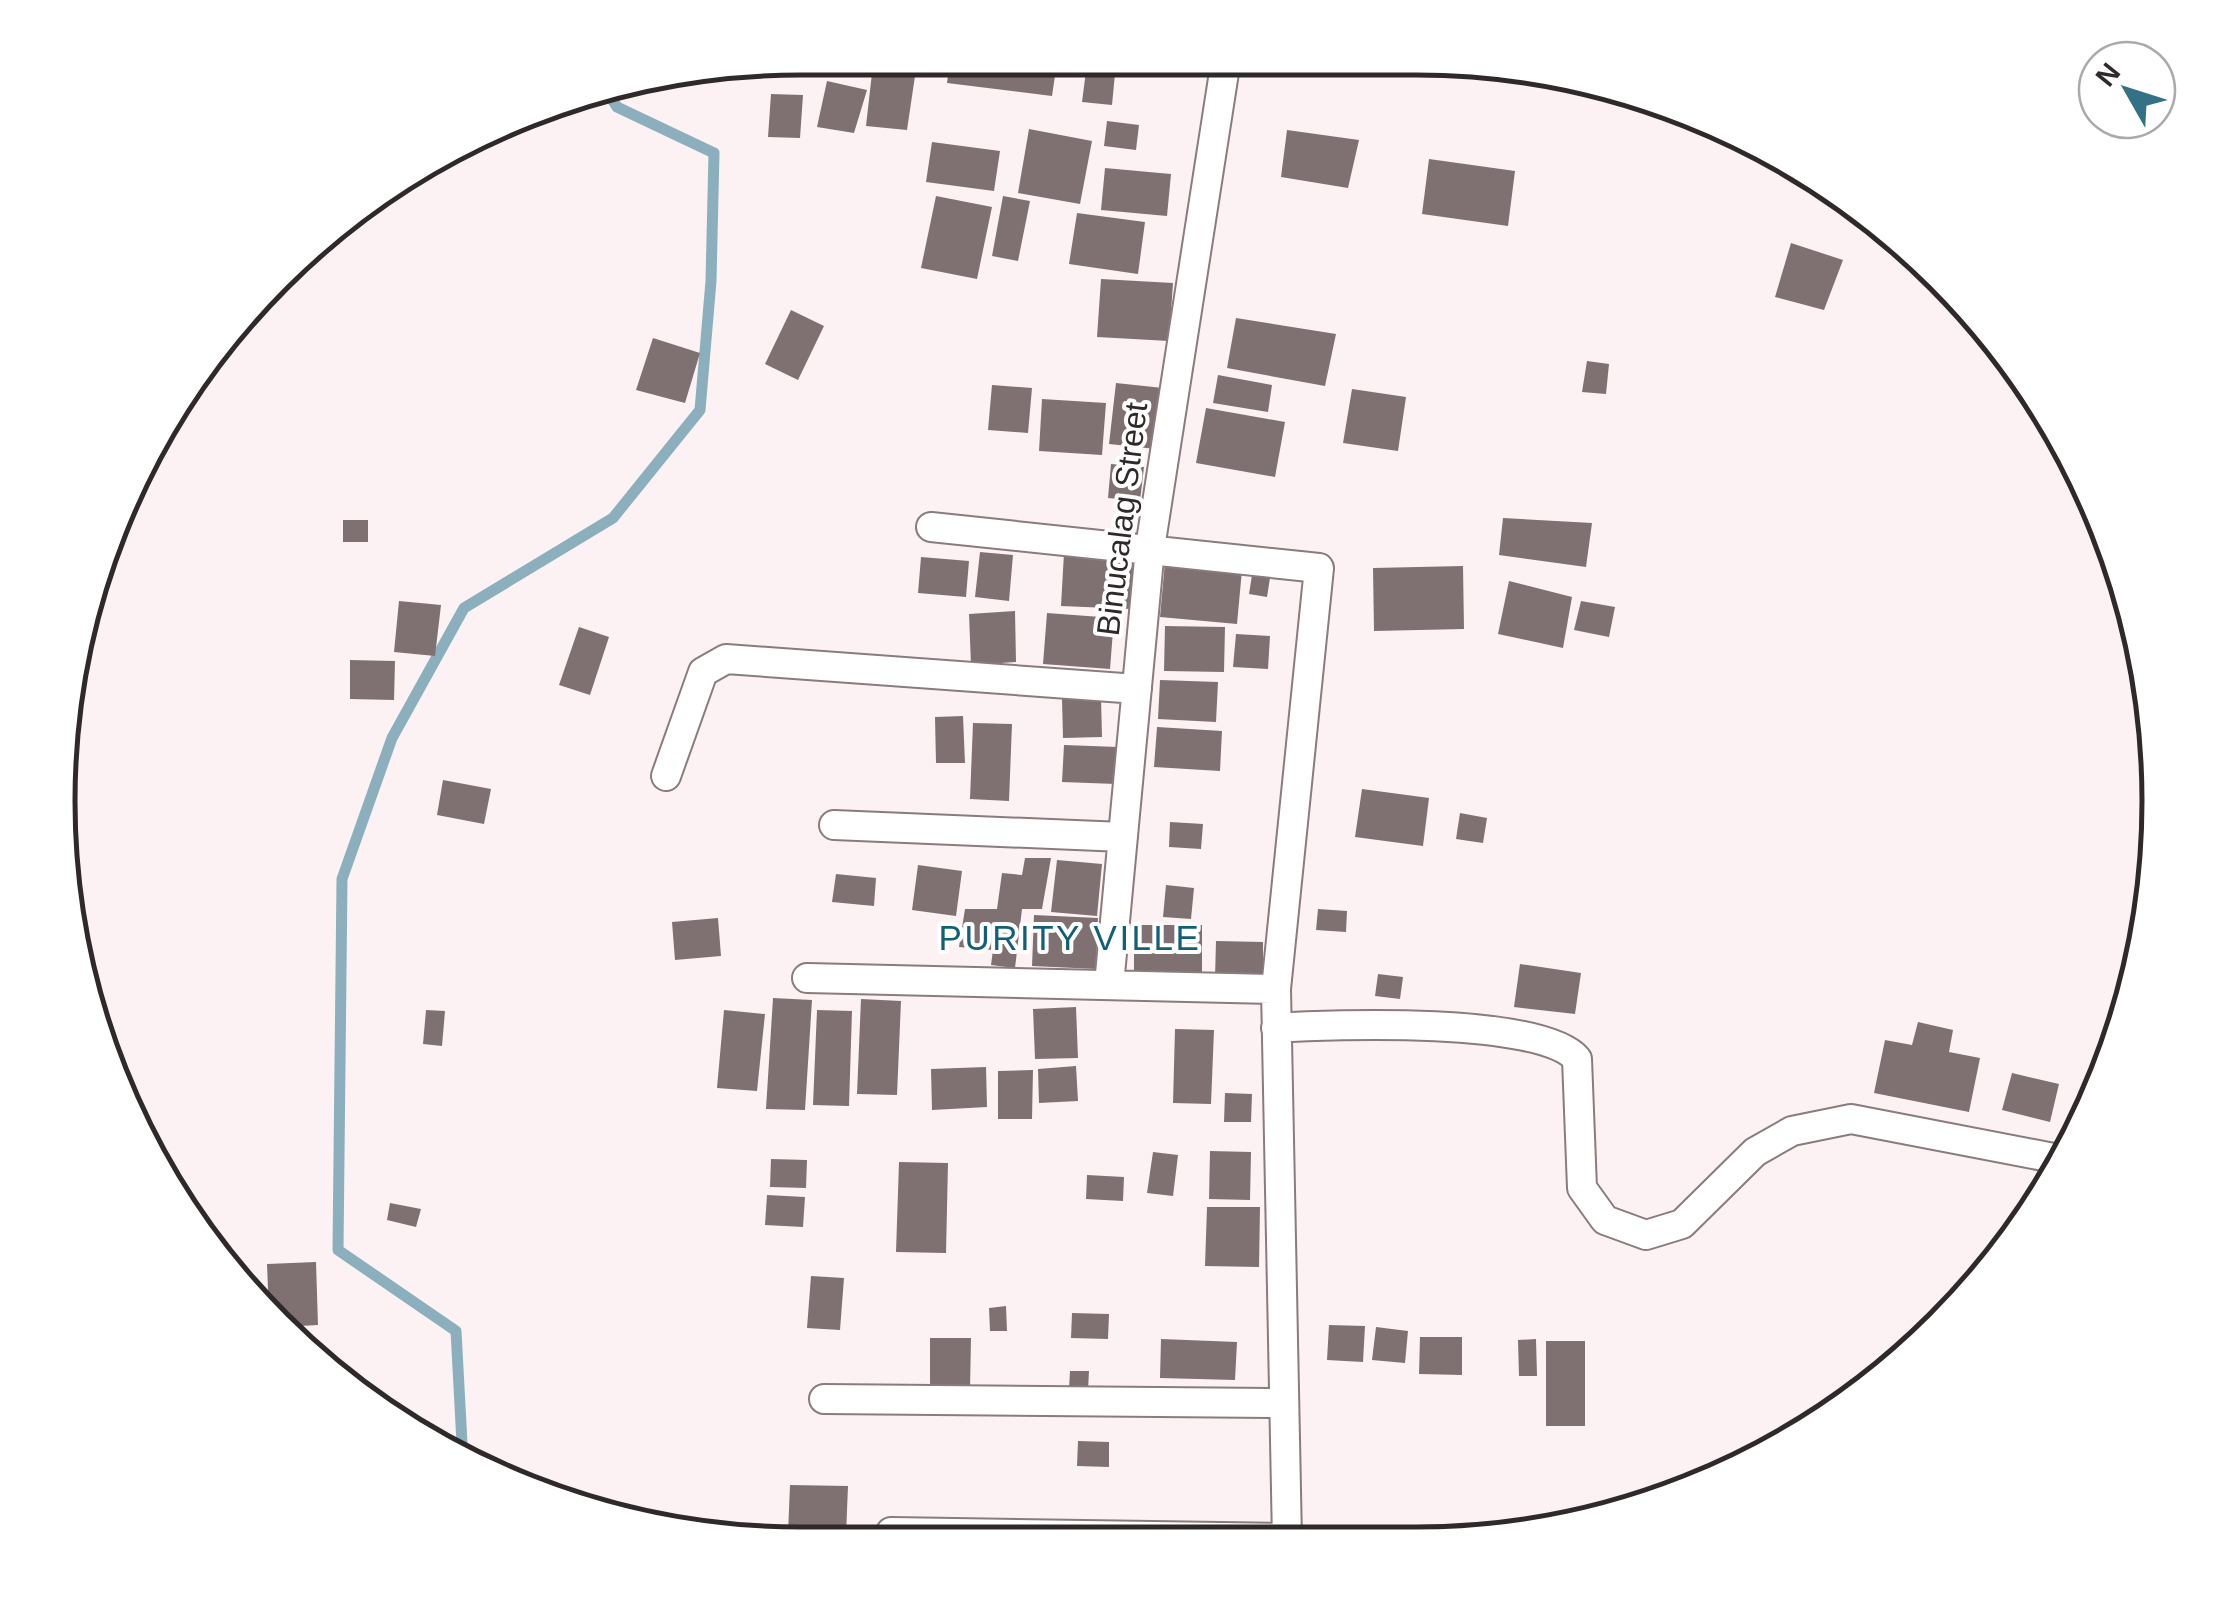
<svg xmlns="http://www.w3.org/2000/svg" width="2217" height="1602" font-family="Helvetica,sans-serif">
<rect width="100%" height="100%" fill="#fdf2f3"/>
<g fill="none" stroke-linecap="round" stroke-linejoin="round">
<path stroke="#8cafbd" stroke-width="11" d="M463,1462l-7,-131 -118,-81 4,-371 50,-141 72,-130 149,-90 87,-108 11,-129 3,-128 -97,-46 -14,-22"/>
</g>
<path fill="#7f7172" d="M950,60l107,2 -5,34 -105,-13z
M1087,63h29l-4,42 -30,-3z
M872,73l43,3 -8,54 -41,-4z
M827,81l40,9 -13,43 -37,-6z
M771,94l32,1 -3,43 -32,-1z
M1107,121l32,4 -3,25 -32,-4z
M1029,129l63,12 -12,63 -62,-11z
M1287,130l72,10 -11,48 -67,-11z
M932,142l68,9 -6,40 -68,-9z
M1429,159l86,12 -7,55 -86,-12z
M1105,168l66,6 -4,42 -66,-6z
M936,196l56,11 -15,72 -56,-11z
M1003,196l27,5 -12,60 -26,-5z
M1077,213l68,9 -7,52 -69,-10z
M1791,243l52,17 -19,50 -49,-13z
M1101,279l72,4 -4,58 -72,-4z
M791,310l33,16 -26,54 -33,-16z
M1236,318l100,16 -11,52 -98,-18z
M653,338l47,15 -15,50 -49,-13z
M1587,361l22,3 -3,30 -24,-2z
M1218,375l54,10 -4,27 -55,-9z
M1116,383l47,5 -7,61 -47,-5z
M992,385l40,3 -4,45 -40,-3z
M1352,389l54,8 -8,54 -55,-8z
M1042,399l64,4 -4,52 -63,-4z
M1206,408l79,14 -10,55 -79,-14z
M1111,464l33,3 -4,34 -32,-3z
M1503,518l89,5 -6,44 -87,-12z
M343,520h25v22h-25z
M980,552l33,3 -4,46 -34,-4z
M1064,553l70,3 -2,53 -71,-3z
M921,557l48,4 -3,36 -48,-4z
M1165,562l77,8 -5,54 -77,-7z
M1463,566l1,63 -90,2 -1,-63z
M1252,575l18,3 -3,19 -18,-3z
M1509,581l63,16 -9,51 -65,-14z
M399,601l42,4 -6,51 -41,-4z
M1581,601l34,6 -6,30 -35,-7z
M1015,611l1,51 -45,3 -2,-51z
M1047,613l67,5 -4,51 -67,-5z
M1165,626l60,1 -1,45 -60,-1z
M579,627l30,10 -19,58 -31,-10z
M1236,634l34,2 -2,33 -35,-2z
M350,660l45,1 -1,39 -44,-1z
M1160,680l58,2 -2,40 -58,-3z
M1101,698l1,39 -39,1 -1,-39z
M963,716l2,47h-29l-1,-46z
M973,723l39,1 -3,77 -39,-2z
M1157,727l65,4 -2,40 -66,-4z
M1064,745l54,2 -2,37 -54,-2z
M443,780l48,9 -7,35 -47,-9z
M1362,789l67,9 -6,48 -68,-9z
M1460,813l27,5 -4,25 -27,-4z
M1170,822l33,2 -2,25 -32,-2z
M1025,858h26l-9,51h-20l-7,59 -24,-3 2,-15 -34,-3 6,-38h32l5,-36 20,2z
M1057,860l45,4 -5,52 -46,-4z
M918,865l44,6 -6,45 -44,-6z
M836,874l40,4 -2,28 -42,-4z
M1166,885l28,3 -3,31 -28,-2z
M1318,909l29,2 -1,21 -30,-2z
M1034,915l64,3 -2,51 -64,-3z
M718,918l3,38 -46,4 -3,-38z
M1134,925h68v51h-68z
M1216,941l47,1v36h-48z
M1520,964l61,9 -6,41 -61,-7z
M1378,974l25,3 -3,22 -25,-3z
M773,998l39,2 -7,110 -39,-1z
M861,999l40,2 -4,94 -40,-1z
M1076,1007l2,51 -43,1 -2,-50z
M426,1010l19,1 -3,35 -19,-2z
M724,1010l41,4 -8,77 -40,-3z
M817,1010l35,1 -3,95 -36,-1z
M1918,1022l35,8 -4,22 31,6 -11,54 -95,-19 11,-53 27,5z
M1175,1029l39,1 -3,74 -38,-1z
M1076,1066l2,35 -39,2 -1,-34z
M986,1067l1,40 -55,3 -1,-41z
M1033,1070l-1,49h-34v-48z
M2012,1073l47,11 -9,38 -48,-12z
M1225,1093l27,1 -1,28h-27z
M1210,1151l41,1 -1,48 -41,-1z
M1153,1152l25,3 -5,41 -26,-3z
M771,1159l36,1 -1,28 -36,-1z
M899,1162l49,1 -2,90 -50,-1z
M1087,1175l37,2 -1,24 -37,-2z
M767,1195l38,2 -2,30 -38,-2z
M390,1203l31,6 -5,18 -29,-7z
M1207,1207h53l-1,60 -54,-1z
M316,1262l2,63 -37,2 -12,-11 -2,-52z
M811,1276l33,2 -4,52 -33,-2z
M1006,1306l1,25h-17l-1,-23z
M1072,1313l37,1 -1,25 -37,-1z
M1329,1325l36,1 -2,36 -36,-2z
M1376,1327l32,4 -3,32 -33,-3z
M1420,1337h42v38l-43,-1z
M930,1338h41l-1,52 -40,-1z
M1161,1339l76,3 -2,38 -75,-2z
M1536,1339l1,37h-18l-1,-36z
M1546,1341h39v85h-39z
M1070,1371h19l-1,19 -19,-1z
M1078,1441l31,1v25l-32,-1z
M790,1485l58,1 -2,50 -58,-2z"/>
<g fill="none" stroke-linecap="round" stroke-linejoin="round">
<defs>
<path id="minor" d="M931,527l388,41 -43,421 11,551
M666,776l37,-104 23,-13 411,30
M834,825l289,12
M807,978l469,11
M1109,985l41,-437 75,-482
M1276,1028c58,-4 266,-11 301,31l5,129 23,32 41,15 36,-11 73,-72 37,-21 59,-12 213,41
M824,1399l460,4
M891,1532l396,6"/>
</defs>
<use href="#minor" stroke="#8a7b7c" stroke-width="32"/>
<use href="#minor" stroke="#fff" stroke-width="28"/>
</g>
<g text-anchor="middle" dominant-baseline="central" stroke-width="8" stroke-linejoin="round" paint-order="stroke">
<g font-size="32" fill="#2f292a" stroke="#fff">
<text transform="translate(1122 519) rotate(-83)">Binucalag Street</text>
</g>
<g font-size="35" letter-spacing="2.5" fill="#126078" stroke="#fff">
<text x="1070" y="937">PURITY VILLE</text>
</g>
</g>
<path d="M0 0H2217V1602H0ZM801 75H1416A726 726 0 0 1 2142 801V801A726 726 0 0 1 1416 1527H801A726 726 0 0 1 75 801V801A726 726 0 0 1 801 75Z" fill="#fff" fill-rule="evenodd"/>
<path fill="none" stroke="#2f292a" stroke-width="5" d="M801 75H1416A726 726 0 0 1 2142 801V801A726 726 0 0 1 1416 1527H801A726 726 0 0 1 75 801V801A726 726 0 0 1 801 75Z"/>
<g transform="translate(2127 90) rotate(309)"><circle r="48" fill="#ffffff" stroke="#aca9aa" stroke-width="2.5"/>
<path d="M0-8L18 38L0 25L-18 38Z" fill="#337187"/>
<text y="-15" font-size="28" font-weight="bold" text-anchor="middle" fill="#2f292a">N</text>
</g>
</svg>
